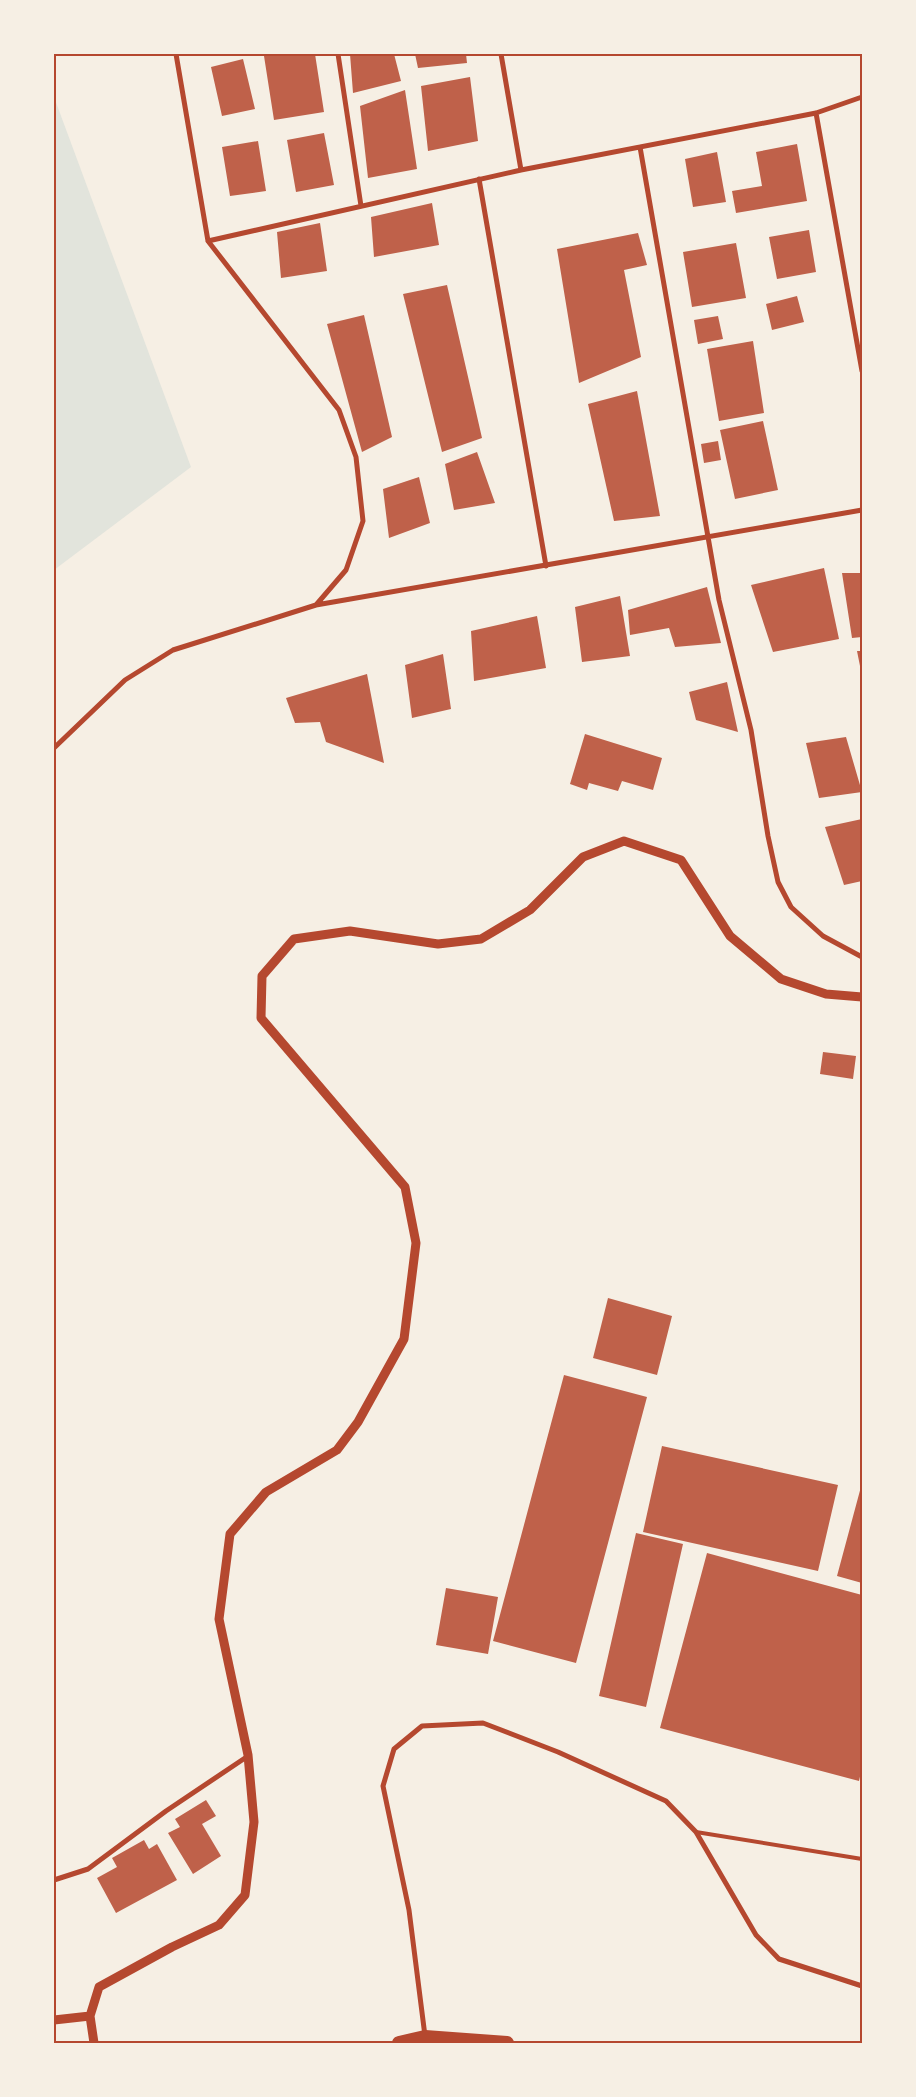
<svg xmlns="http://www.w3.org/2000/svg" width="916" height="2097" font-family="Signika,sans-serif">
<rect width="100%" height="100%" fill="#f6efe4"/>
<path fill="#e2e4dc" d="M54,97l137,370 -137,103z"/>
<path fill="#bf614a" d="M281,54h34l9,58 -50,8 -10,-64z
M350,54h44l7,27 -48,12z
M415,54h51l1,9 -49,5z
M243,59l12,50 -33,7 -11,-49z
M470,77l8,64 -50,10 -7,-65z
M405,90l12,79 -49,9 -8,-72z
M324,133l10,52 -38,7 -9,-52z
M258,141l8,50 -36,5 -8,-49z
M797,144l10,57 -71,12 -4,-22 30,-5 -6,-34z
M717,152l9,50 -33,5 -8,-48z
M432,203l7,42 -65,12 -3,-40z
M320,223l7,48 -46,7 -4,-46z
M809,230l7,42 -39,7 -8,-42z
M638,233l9,32 -23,5 17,87 -62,26 -22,-134z
M736,243l10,55 -54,9 -9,-55z
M447,285l35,153 -40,14 -39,-158z
M797,296l7,26 -32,8 -6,-26z
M364,315l28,122 -30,15 -35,-128z
M718,316l5,23 -25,5 -4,-24z
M753,341l11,72 -45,8 -12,-72z
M637,391l23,125 -46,5 -26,-117z
M763,421l15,69 -43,9 -15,-69z
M718,441l3,19 -17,3 -3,-19z
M477,452l18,51 -41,7 -9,-46z
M419,477l11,46 -41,15 -6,-49z
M824,568l15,71 -66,13 -22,-67z
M842,573h20v64l-10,1z
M707,587l14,56 -46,4 -6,-19 -39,7 -2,-25z
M620,596l10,60 -48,6 -7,-55z
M537,616l9,52 -72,13 -3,-50z
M857,651h5v20h-1z
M443,654l8,55 -39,9 -7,-53z
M367,674l17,89 -58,-21 -6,-20 -25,1 -9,-25z
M727,682l11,50 -42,-12 -7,-28z
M585,734l77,24 -9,32 -31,-9 -4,10 -29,-8 -2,7 -17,-6z
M846,737l16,55 -43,6 -13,-55z
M862,819v62l-18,4 -19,-58z
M823,1052l33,4 -3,23 -33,-5z
M608,1298l64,18 -15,59 -64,-17z
M564,1375l83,22 -71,266 -83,-22z
M662,1446l176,39 -20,86 -175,-39z
M862,1483v100l-25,-7z
M636,1533l47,11 -37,163 -47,-11z
M707,1553l155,42v173l-3,13 -199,-53z
M446,1588l52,9 -10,57 -52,-9z
M206,1800l10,16 -14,8 19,32 -28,18 -25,-41 12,-6 -5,-8z
M144,1840l5,9 8,-5 20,36 -61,33 -19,-35 20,-11 -5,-9z"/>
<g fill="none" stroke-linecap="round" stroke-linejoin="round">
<path stroke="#b5482f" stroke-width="4" d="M696,1832l166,27"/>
<path stroke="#b5482f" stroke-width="5" d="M176,54l32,187 313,-71 295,-57 46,-16
M338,54l23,152
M501,54l20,116
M816,113l46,258
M640,147l79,453 32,130 17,106 10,46 13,25 32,29 39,21
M479,179l67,387
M316,605l546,-95
M54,748l71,-68 48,-30 143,-45 30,-35 17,-49 -7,-64 -17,-47 -131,-169
M54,1880l34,-11 78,-58 82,-55
M425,2036l-16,-126 -26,-124 11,-37 28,-23 61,-3 75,29 108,49 30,31 60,103 23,24 83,27"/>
<path stroke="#b5482f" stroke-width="9" d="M54,2020l36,-4
M94,2043l-4,-27 9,-29 73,-40 47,-22 26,-30 9,-73 -6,-67 -29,-136 11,-85 36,-42 71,-42 21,-28 46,-83 12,-96 -11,-56 -144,-169 1,-42 32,-37 56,-8 88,13 43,-5 49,-29 53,-53 41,-16 57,19 49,76 51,43 45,15 36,3"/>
<path stroke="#b5482f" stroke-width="14" d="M399,2043l26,-6 82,6"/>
</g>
<rect width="916" height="2097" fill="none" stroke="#f6efe4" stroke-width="110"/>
<rect x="55" y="55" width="806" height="1987" fill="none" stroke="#b5482f" stroke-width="2"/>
</svg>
